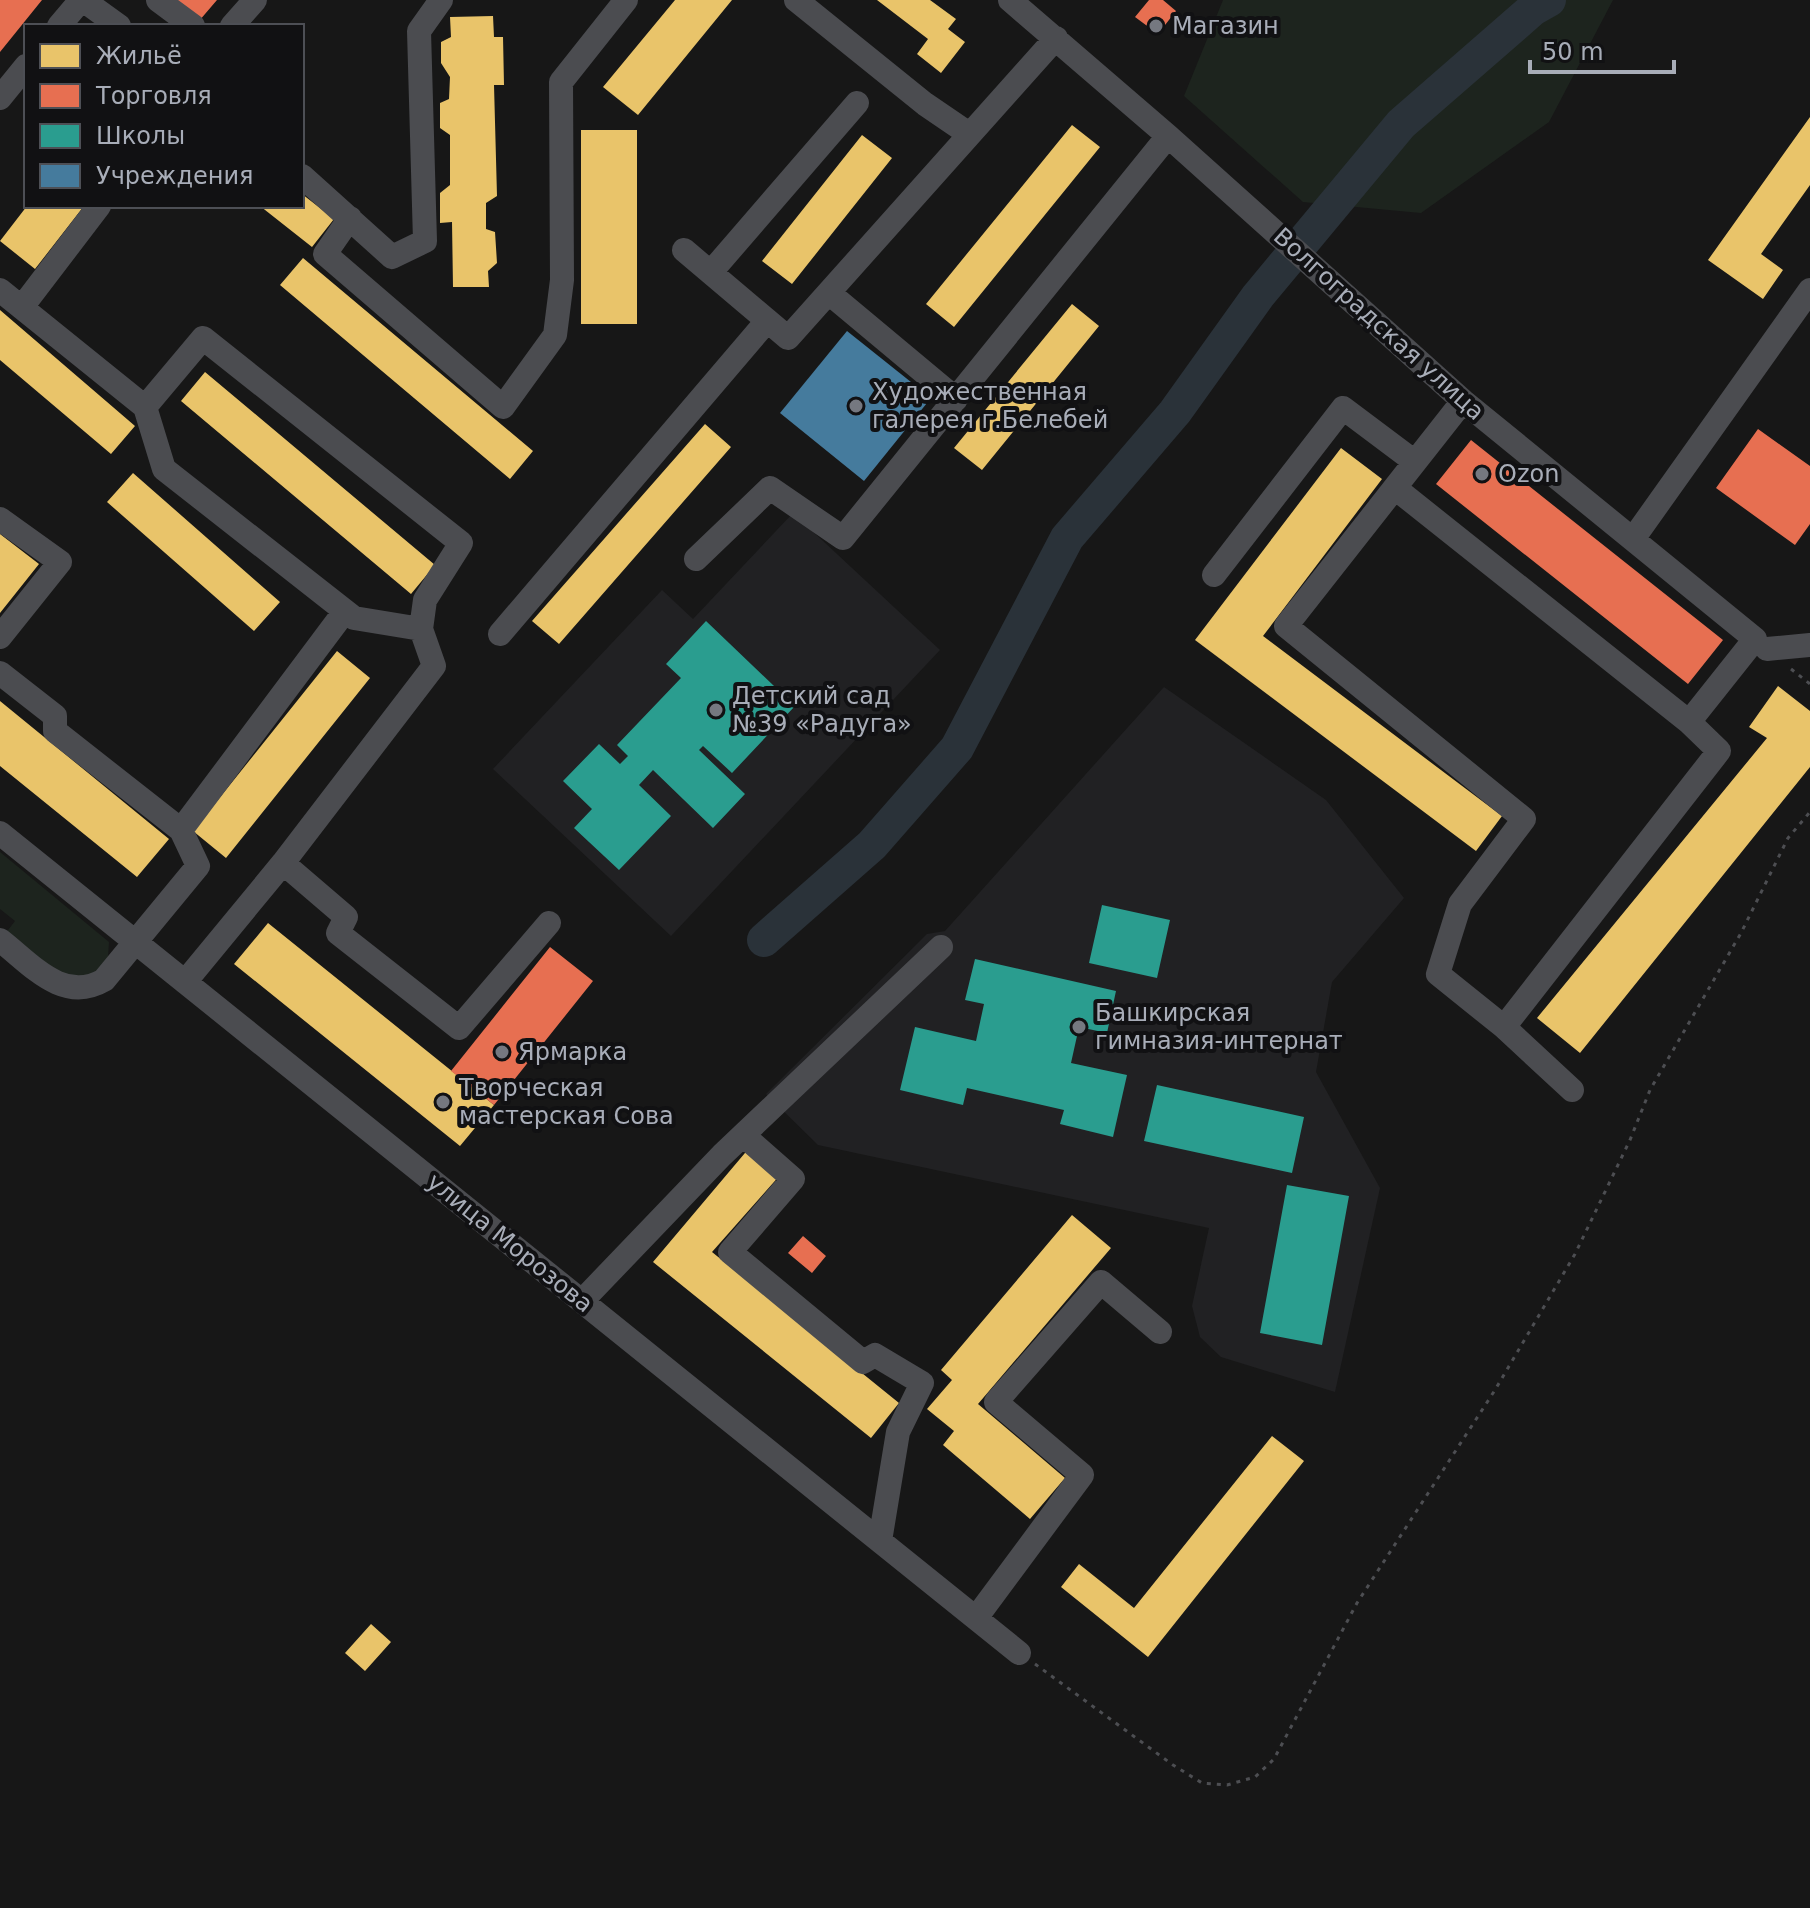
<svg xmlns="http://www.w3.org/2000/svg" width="1810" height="1908" font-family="'DejaVu Sans',sans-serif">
<rect width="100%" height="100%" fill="#171717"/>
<path fill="#212123" d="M793,513l147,137 -269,286 -178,-167 169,-179 31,29z
M1164,687l162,113 78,98 -72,84 -16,90 64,116 -45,204 -114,-35 -21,-20 -8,-31 17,-78 -391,-83 -52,-51 161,-160 18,-3z"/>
<path fill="#1d241e" d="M1223,0h390l-64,122 -128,91 -118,-11 -119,-106z
M0,852l109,90 -1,15 -17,22 -20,2 -66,-47 10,-13 -15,-12z"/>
<path fill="#e9c46a" d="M675,0h57l-94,115 -35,-28z
M877,0h53l26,19 -8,10 17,13 -24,31 -24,-19 11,-15z
M493,16l1,21h9l1,48h-10l3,111 -11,7v26l9,3 2,31 -9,8 1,16h-36l-1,-65 -12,1v-30l10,-8v-50l-10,-7v-25l9,-4 1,-22 -9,-14v-21l10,-5 -1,-20z
M1810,117v68l-49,69 22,16 -20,29 -55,-39z
M1072,125l28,22 -146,180 -28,-23z
M581,130h56v194h-56z
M862,135l30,23 -100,126 -30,-23z
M302,194l32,25 -22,28 -52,-41h42z
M27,206h57l-49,63 -35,-28z
M303,258l230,193 -23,28 -230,-194z
M1072,304l27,22 -117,144 -28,-22z
M0,310l135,116 -24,28 -111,-94z
M205,372l230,193 -24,29 -230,-193z
M705,424l26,23 -172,197 -27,-23z
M1341,448l41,31 -119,157 239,180 -26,35 -281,-211z
M133,473l147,129 -26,29 -147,-129z
M0,534l39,30 -39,49z
M337,651l33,27 -144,180 -33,-27z
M1778,686l32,25v56l-230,286 -43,-35 230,-280 -18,-11z
M0,701l169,138 -32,38 -137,-111z
M268,923l226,182 -34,41 -226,-182z
M750,1147l31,27 -69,78 187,151 -28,35 -218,-176z
M1072,1215l39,33 -133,156 87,74 -35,41 -87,-74 11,-14 -27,-22 25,-29 -11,-10z
M1272,1436l32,25 -156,196 -87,-70 18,-23 55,44z
M371,1624l20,18 -26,29 -20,-18z"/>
<path fill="#e76f51" d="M0,0h42l-42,52z
M174,0h43l-18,21z
M1149,0h14l13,11 -18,23 -23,-17z
M1758,429l52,37v58l-15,21 -79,-57z
M1471,440l252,200 -35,44 -252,-200z
M550,947l43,34 -99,124 -43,-34z
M803,1236l23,20 -14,17 -24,-20z"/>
<path fill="#2a9d8f" d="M706,621l89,85 -63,67 -29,-27 -4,4 46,44 -32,34 -60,-58 -14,15 32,31 -52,54 -45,-42 18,-19 -29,-28 36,-37 21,20 8,-8 -11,-11 64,-67 -15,-14z
M1102,905l68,15 -13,58 -68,-15z
M975,959l141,32 -9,42 -28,-6 -8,36 56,12 -14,62 -53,-13 4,-14 -97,-22 -4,17 -63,-15 15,-63 61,14 8,-37 -19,-4z
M1157,1085l147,32 -12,56 -148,-32z
M1287,1185l62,11 -27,149 -62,-12z"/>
<path fill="#457b9d" d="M847,331l84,67 -67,83 -84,-68z"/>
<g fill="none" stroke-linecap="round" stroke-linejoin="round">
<path stroke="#2a3239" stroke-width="34" d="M764,940l108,-95 85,-97 110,-210 108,-126 83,-116 143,-172 132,-115 16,-9"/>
<path stroke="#4d4e52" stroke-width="3" stroke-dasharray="4 6" stroke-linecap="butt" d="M1791,669l19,15
M1035,1664l138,101 29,18 25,2 28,-8 19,-18 83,-156 138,-213 80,-136 55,-114 20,-50 91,-157 47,-95 22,-26"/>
<path stroke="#4b4c50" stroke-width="24" d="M83,0l36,26
M158,0l35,26
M796,0l129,104 44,30
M1010,0l158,136 295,265 292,238 -66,83 30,29 -215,276 68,63
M59,26l22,-26
M232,26l23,-26
M0,98l26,-32
M302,176l90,81 33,-16 -6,-210 22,-31
M350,218l-25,36 178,153 52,-72 7,-55 -1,-198 65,-82
M684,250l104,88 268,-300
M711,272l146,-169
M0,290l145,117 19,62 190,149 67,11 4,-29 36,-57 -258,-205 -58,69
M829,293l127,106
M22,307l77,-101
M1463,401l-177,225 238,193 -64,85 -22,70 66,53
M1395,488l294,234
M0,519l60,43 -60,75
M1633,539l177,-249
M696,559l74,-71 73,50 325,-402
M1214,575l129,-167 72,54
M500,634l267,-313
M1767,649l43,-4
M0,673l55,43v15l126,99 164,-219
M0,833l1019,820
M283,863l63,54 -8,16 121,95 90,-105
M0,940c31,24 63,64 104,40l94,-114 -17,-36
M185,982l98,-119 151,-197 -13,-37
M743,1135l50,44 -63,73 133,110 12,-7 47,28 -24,49 -18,109
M582,1301l140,-146 219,-208
M976,1618l106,-143 -86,-73 105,-120 59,50"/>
</g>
<g fill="#757880" stroke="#111113" stroke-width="3">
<circle cx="1156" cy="26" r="8"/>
<circle cx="856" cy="406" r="8"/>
<circle cx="1482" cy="474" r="8"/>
<circle cx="716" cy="710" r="8"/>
<circle cx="1079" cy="1027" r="8"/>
<circle cx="502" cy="1052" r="8"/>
<circle cx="443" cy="1102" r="8"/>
</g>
<g text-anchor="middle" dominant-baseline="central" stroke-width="8" stroke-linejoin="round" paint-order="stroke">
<g font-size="24" fill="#a8adb8" stroke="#111113" text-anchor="start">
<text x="1172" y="26">Магазин</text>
<text x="872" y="392">Художественная<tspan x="872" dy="28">галерея г.Белебей</tspan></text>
<text x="1498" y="474">Ozon</text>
<text x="732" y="696">Детский сад<tspan x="732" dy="28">№39 «Радуга»</tspan></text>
<text x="1095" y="1013">Башкирская<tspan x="1095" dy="28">гимназия-интернат</tspan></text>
<text x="518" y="1052">Ярмарка</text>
<text x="459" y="1088">Творческая<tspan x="459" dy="28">мастерская Сова</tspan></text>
</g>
<g font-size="24" fill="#a8adb8" stroke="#111113">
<text transform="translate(1379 324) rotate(42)">Волгоградская улица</text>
<text transform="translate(510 1243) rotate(39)">улица Морозова</text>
</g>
</g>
<rect x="24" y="24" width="280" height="184" fill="#111113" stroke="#4d4f55" stroke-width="2"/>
<rect x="40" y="44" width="40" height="24" fill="#e9c46a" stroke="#4d4f55" stroke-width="2"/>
<text x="96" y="64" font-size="24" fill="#a8adb8">Жильё</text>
<rect x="40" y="84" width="40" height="24" fill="#e76f51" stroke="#4d4f55" stroke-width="2"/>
<text x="96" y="104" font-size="24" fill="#a8adb8">Торговля</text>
<rect x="40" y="124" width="40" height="24" fill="#2a9d8f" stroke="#4d4f55" stroke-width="2"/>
<text x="96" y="144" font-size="24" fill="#a8adb8">Школы</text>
<rect x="40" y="164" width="40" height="24" fill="#457b9d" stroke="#4d4f55" stroke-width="2"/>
<text x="96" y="184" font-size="24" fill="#a8adb8">Учреждения</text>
<path d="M1530 60v12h144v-12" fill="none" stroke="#a8adb8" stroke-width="4"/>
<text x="1542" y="60" font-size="24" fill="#a8adb8" stroke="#111113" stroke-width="6" paint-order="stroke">50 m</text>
</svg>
